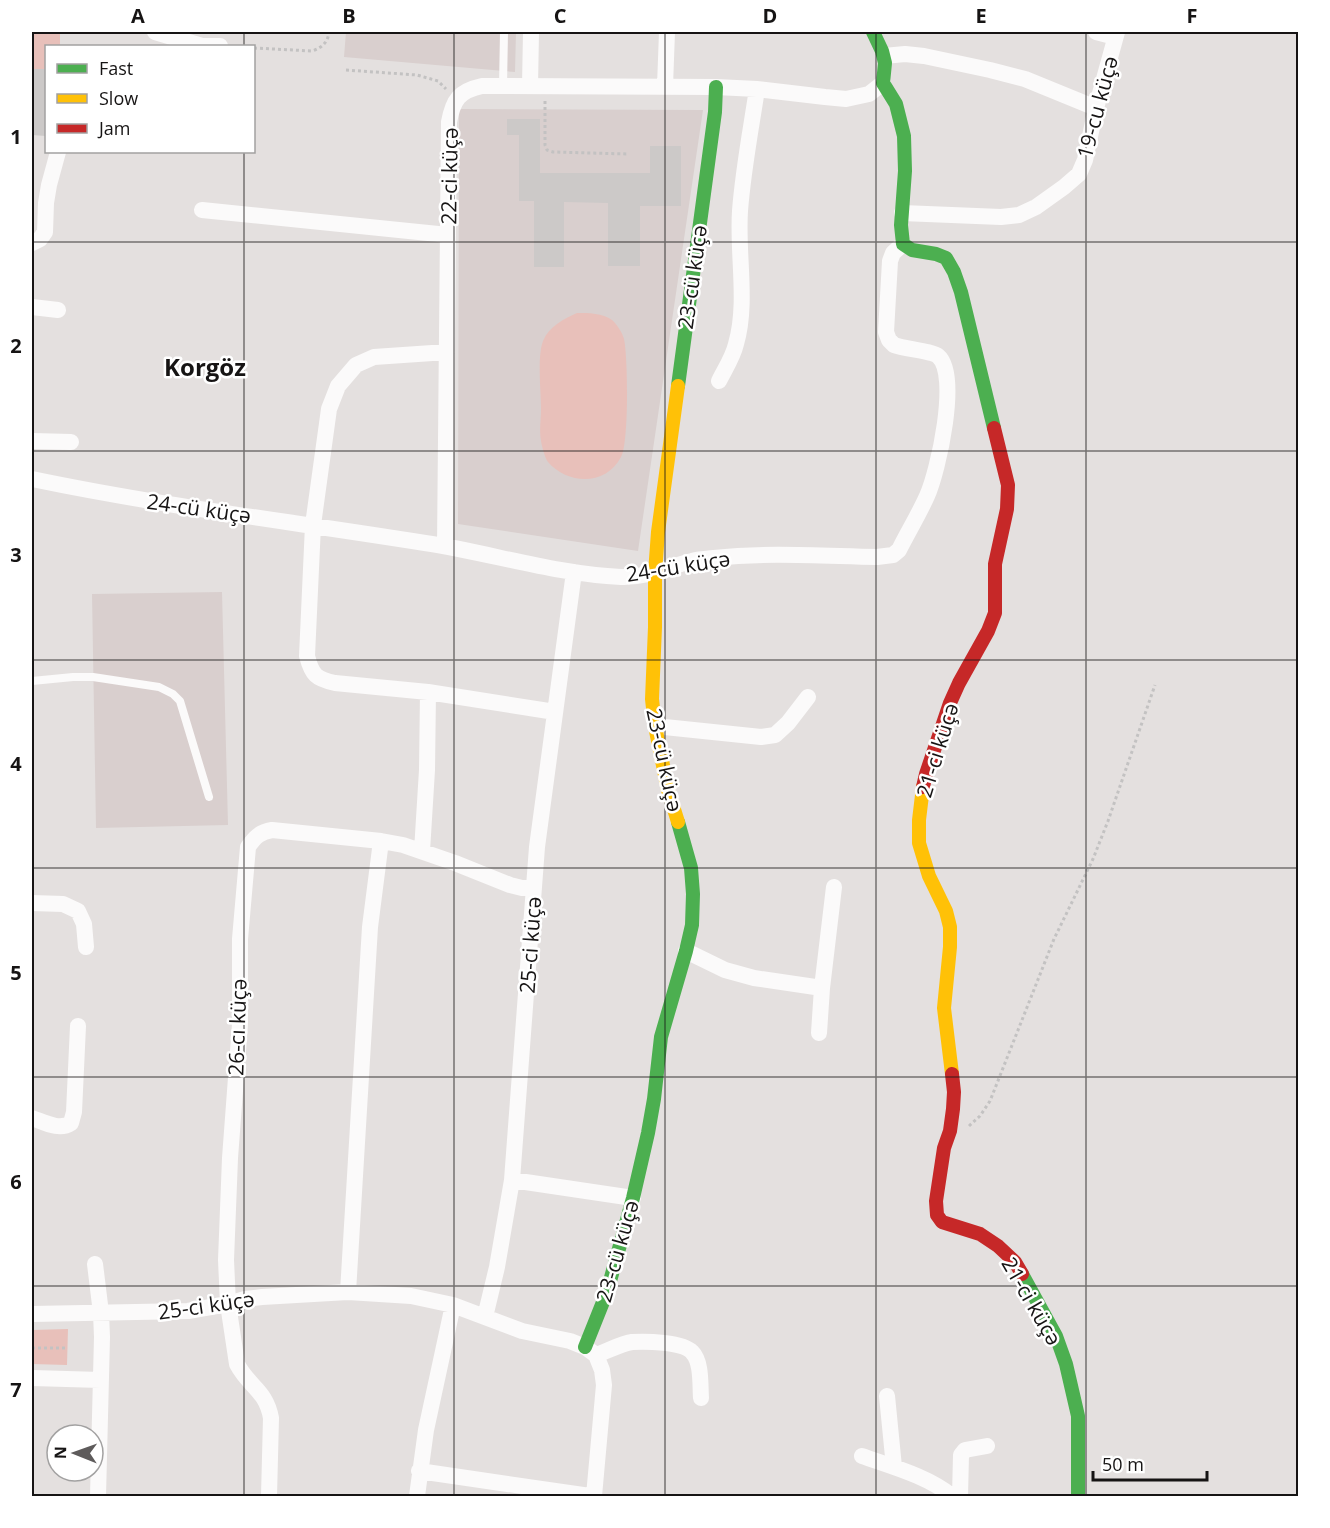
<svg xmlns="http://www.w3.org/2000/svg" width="1330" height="1528" font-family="'Open Sans',sans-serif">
<rect width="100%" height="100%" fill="#e4e0df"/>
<path fill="#d9cfce" d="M346,32h170l-1,40 -171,-15z
M459,109l244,1 -65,441 -180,-27z
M222,592l6,233 -132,3 -4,-234z"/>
<path fill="#e8c0ba" d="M32,32h22v2h6v12h-14v23h-14z
M577,313c11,0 26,0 35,7 5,4 11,14 12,19 4,17 5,105 -3,118 -15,29 -53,28 -73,5 -3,-4 -6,-15 -7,-21 -2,-10 0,-22 0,-32 0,-18 -4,-52 2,-68 6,-15 21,-22 34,-28z
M68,1329l-1,36 -35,-1v-34z"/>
<path fill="#ccc9c8" d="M32,69h14v67l-14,-1z
M507,119h33v54h110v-27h31v60h-41v60h-32v-63l-44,-1v65h-30v-66h-15v-66h-12z"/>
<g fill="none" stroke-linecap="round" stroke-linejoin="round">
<path stroke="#c3c2c2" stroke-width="3" stroke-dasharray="3 3" stroke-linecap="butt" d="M254,48l58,3c10,-3 16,-9 17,-19
M346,70l71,5 21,6 8,8
M545,101v44l2,5 6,2 75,2
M969,1126l11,-10 10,-15 64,-162 39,-80 15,-38 47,-136
M32,1348h36"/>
<path stroke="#fbfafa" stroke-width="8" d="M503,86l1,-54
M32,681l41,-4h20l66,10 14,7 7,7 29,96"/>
<path stroke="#fbfafa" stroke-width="16" d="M155,32l47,14h18
M1096,32l19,5
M884,56l21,-2 19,2 66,14 35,9 71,29
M530,86l1,-54
M665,86l2,-54
M202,210l246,25
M902,213l99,4 18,-2 17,-8 28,-20 15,-13 6,-14 11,-52 21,-76
M32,243l8,-4 5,-7 1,-29 3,-18 9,-33
M32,307l26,3
M447,352l-73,5 -18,8 -18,21 -9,23 -16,116 -6,131c5,19 9,23 28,27l93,9 127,20
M719,381c6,-12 14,-24 17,-37 12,-41 1,-90 4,-133 3,-41 11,-82 17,-122
M32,441l39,1
M32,479c129,27 262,43 393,64 66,10 130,31 196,34 26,1 46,-10 71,-16 7,-2 15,-2 22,-3 54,-6 109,-2 163,-1l16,-2 6,-5c9,-18 20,-36 28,-54 11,-24 33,-122 11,-140 -6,-5 -34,-7 -44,-11l-5,-5 -3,-8 4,-71 3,-8 10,-9
M445,546l4,-424c4,-22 10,-31 33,-36l234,1 41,2 68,8 21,2 23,-5 14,-11
M655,726l106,11 14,-2 13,-12 20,-26
M422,851l5,-81 1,-78
M32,903l31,1 15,7 6,13 2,23
M686,951l39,19 29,8 68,10
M819,1033l3,-45 12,-101
M32,1118c12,4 27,13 39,5l3,-11 4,-86
M512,1180l121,18
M95,1264l6,49 1,24 -4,159
M348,1292l22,-365 11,-86
M32,1314l156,-3 40,-7 17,-5 17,-2 86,-5 63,4 42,9 69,26 48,10 15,6 11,8
M485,1317l12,-50 15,-87 25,-333 37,-275
M596,1355c12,-4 24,-11 36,-13 14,-1 51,0 60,10 10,10 8,33 9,46
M32,1378l69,2
M887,1396l7,71
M862,1456c31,11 65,20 90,40
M419,1471l171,25
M269,1496l2,-78c-5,-28 -22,-31 -34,-54l-9,-60 -2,-44 4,-102 10,-134v-85l8,-92c7,-10 12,-15 24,-17l109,11 22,4 52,18 55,22 12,3h12
M417,1496l9,-66 27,-125
M594,1496l10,-111 -2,-15 -6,-15
M960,1496l1,-41 4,-5 22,-4"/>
<path stroke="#4caf50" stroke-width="14" d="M873,32l9,19 3,12 -2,20 13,21 8,32 1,35 -4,54 2,19 9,6 24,4 10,4 8,14 7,20 33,136
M678,386l37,-274 1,-25
M1022,1274l34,62 10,28 12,52v80
M585,1347l22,-55 26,-94 15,-65 6,-34 7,-62 25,-86 6,-26 1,-31 -2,-26 -13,-46"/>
<path stroke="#ffc107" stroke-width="14" d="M923,787l-4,33v23l10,33 17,35 4,16v20l-6,61 8,66
M678,822l-10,-32 -13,-64 -3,-27 3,-72v-54l3,-41 20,-146"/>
<path stroke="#c62828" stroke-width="14" d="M923,787l3,-13 24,-71 9,-20 29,-52 7,-18v-49l12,-55 1,-24 -14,-57
M952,1074l2,18 -1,17 -3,22 -6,17 -8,53 1,14 5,7 38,12 18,12 17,16 7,12"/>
</g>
<path fill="none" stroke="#161414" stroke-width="1.5" stroke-opacity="0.55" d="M244,32v14M454,32v1464M665,32v1464M876,32v1464M1086,32v1464M244,152v1344M32,242h1266M32,451h1266M32,660h1266M32,868h1266M32,1077h1266M32,1286h1266"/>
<g text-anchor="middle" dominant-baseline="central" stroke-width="5" stroke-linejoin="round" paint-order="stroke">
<g font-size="21" fill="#161414" stroke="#fff">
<text transform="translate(1097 107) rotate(-75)">19-cu küçə</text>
<text transform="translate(449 176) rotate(-89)">22-ci küçə</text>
<text transform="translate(692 277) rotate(-82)">23-cü küçə</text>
<text transform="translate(199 508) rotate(8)">24-cü küçə</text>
<text transform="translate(678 566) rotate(-9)">24-cü küçə</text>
<text transform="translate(937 750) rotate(-73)">21-ci küçə</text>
<text transform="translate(665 760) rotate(78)">23-cü küçə</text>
<text transform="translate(530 945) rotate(-86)">25-ci küçə</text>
<text transform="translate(237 1027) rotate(-88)">26-cı küçə</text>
<text transform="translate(617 1251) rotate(-74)">23-cü küçə</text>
<text transform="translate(1032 1301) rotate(60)">21-ci küçə</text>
<text transform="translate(206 1305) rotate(-8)">25-ci küçə</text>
</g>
<g font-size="24" font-weight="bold" fill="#161414" stroke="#fff">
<text x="205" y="366">Korgöz</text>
</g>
</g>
<rect width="1330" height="1528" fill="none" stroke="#ffffff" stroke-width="66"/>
<rect x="45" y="45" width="210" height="108" fill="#ffffff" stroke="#a2a1a1" stroke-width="1.5"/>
<rect x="57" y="64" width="30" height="9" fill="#4caf50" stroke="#a2a1a1" stroke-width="1.5"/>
<text x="99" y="75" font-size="18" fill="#161414">Fast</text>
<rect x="57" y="94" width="30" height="9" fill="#ffc107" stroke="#a2a1a1" stroke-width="1.5"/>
<text x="99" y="105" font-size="18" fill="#161414">Slow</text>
<rect x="57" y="124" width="30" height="9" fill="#c62828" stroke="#a2a1a1" stroke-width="1.5"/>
<text x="99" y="135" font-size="18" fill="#161414">Jam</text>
<g transform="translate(75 1453) rotate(271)"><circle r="28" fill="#ffffff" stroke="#a2a1a1" stroke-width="1.5"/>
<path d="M0-4.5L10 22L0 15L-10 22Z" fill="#5e5b5b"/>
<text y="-9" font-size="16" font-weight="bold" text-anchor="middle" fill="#161414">N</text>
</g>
<path d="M1093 1471v9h114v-9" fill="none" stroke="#161414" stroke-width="3"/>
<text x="1102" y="1471" font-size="18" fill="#161414" stroke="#ffffff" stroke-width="4.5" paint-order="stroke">50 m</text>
<rect x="33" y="33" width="1264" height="1462" fill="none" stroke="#161414" stroke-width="2"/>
<g font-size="20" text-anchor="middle" font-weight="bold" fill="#161414">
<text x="138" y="23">A</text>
<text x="349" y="23">B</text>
<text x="560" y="23">C</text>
<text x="770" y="23">D</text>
<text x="981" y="23">E</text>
<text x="1192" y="23">F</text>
<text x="16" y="144">1</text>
<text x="16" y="353">2</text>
<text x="16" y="562">3</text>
<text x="16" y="771">4</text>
<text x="16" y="980">5</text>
<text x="16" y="1189">6</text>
<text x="16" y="1397">7</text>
</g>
</svg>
